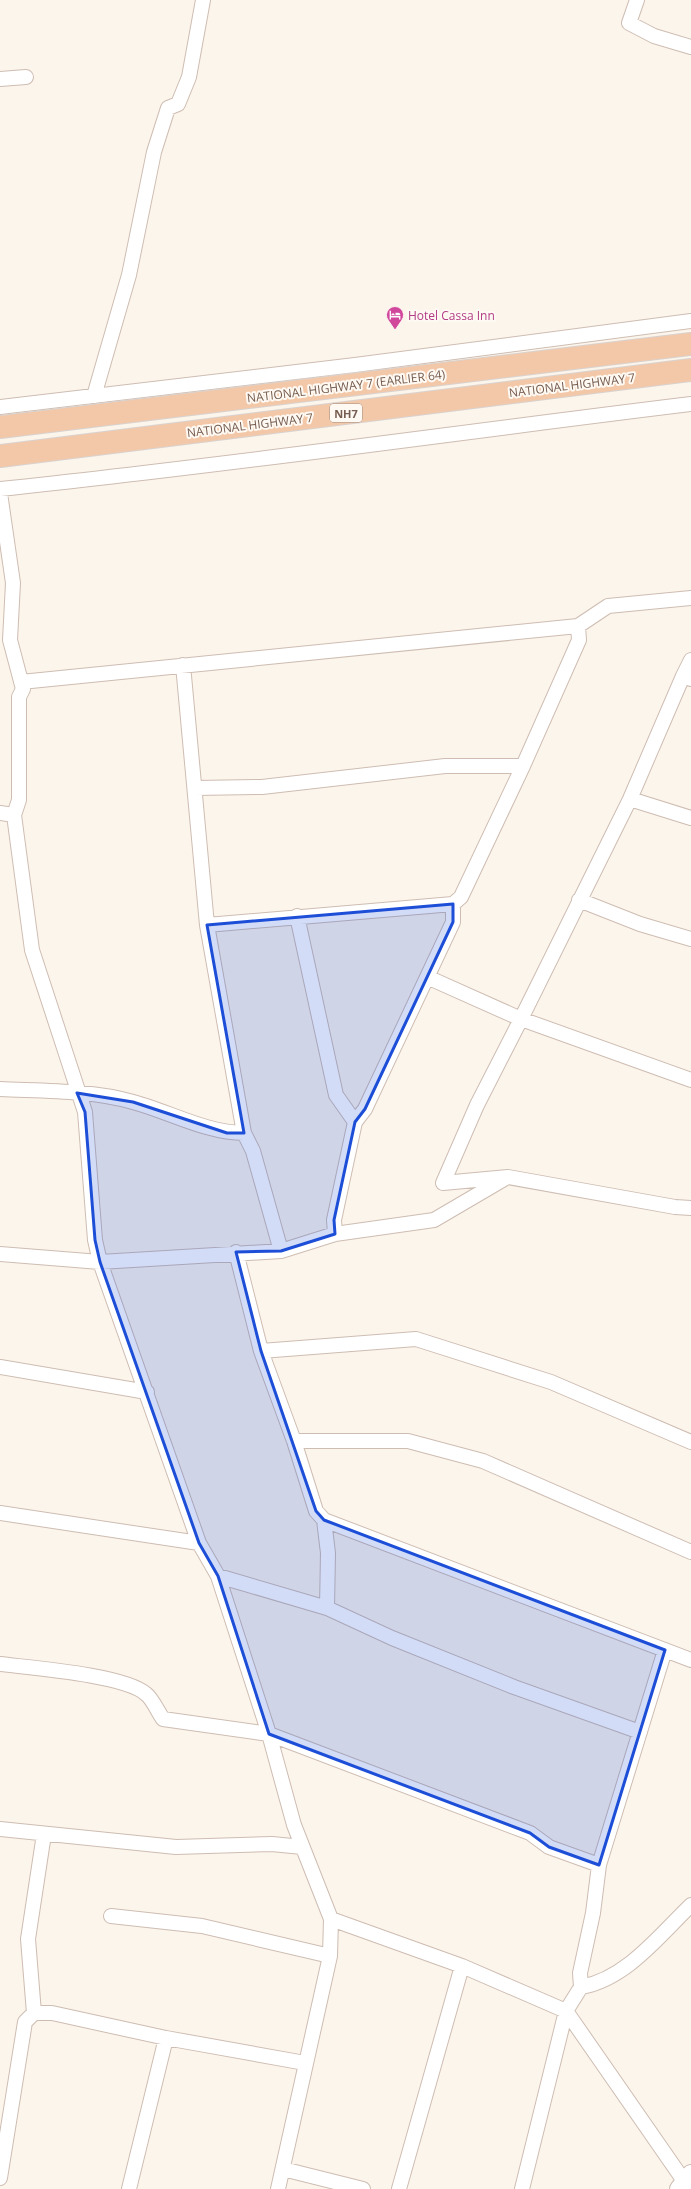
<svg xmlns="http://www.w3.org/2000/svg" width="691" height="2189" font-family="'Open Sans',sans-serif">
<rect width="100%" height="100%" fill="#fcf5ec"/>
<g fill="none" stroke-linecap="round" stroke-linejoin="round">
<defs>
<path id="minor" d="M637,0l-8,23 25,13 37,11
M0,79l26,-2
M94,396l35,-121 25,-123 14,-44 10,-4 11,-27 14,-77
M0,407l355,-42 336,-44
M0,489c231,-24 461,-57 691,-85
M0,493l13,90 -3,57 13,49 -4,8v103l-5,15 18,135 53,162 10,128 5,22 99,281 19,33 51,158 25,91 37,94 -1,37 -128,-30 -91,-10
M183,665l24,260 37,208 9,18 28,100
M683,676l-53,123 -109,220 -44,86 -34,78 65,-6 167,30 16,1
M691,679l-8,-3 8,-16
M21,682l557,-56 30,-20 83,-8
M195,788l67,-1 183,-21h78
M630,799l61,19
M0,813l14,2
M579,900l61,24 51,15
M297,916l39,179 19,27
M207,925l246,-21 8,-7 62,-131 56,-126 -1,-14
M427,977l94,42 170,61
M0,1089c44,2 91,1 133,13 37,10 74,31 111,31
M335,1234l-1,-14 21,-98 10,-13 88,-187v-18
M236,1252l25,99 33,90 22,70 8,9 367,140
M0,1254l100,8 181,-11 54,-17 99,-14 70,-41
M261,1351l155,-12 135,43 140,60
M0,1367l147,25
M294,1441h114l75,20 208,91
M0,1513l199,30
M324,1520l4,33 -1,55
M218,1576l109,32 65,30 122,49 126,45
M0,1664c32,4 125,11 146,30 6,4 12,18 17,25l106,15 261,99 19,14 50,18 -6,48 -13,60 1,14 -15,24 -44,178
M0,1829l176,18 96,-3 30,3
M599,1865l66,-215
M331,1919l131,47
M581,1987c45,-8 78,-51 110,-82
M34,2013l-6,-74 16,-105
M283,2169l80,20
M0,2178l25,-156 9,-9h18l114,25 139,25
M129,2189l37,-151
M278,2189l52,-233
M399,2189l63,-223 104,45 118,170"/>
<path id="tertiary" d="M679,2189l12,-15"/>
<path id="trunk" d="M0,427l691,-83
M0,456l691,-86"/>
</defs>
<use href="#minor" stroke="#cebdb2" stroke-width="16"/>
<use href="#tertiary" stroke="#cebdb2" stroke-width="20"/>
<use href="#trunk" stroke="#d9d2ce" stroke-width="24"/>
<use href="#minor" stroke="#fff" stroke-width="14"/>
<use href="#tertiary" stroke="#fff" stroke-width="18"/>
<use href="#trunk" stroke="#f3c8a9" stroke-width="22"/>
</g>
<path fill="#1d4ed8" fill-opacity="0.2" stroke="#1d4ed8" stroke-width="3" stroke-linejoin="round" d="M453,904v18l-88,187 -10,13 -21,98 1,14 -54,17 -45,1 25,99 55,160 8,9 341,130 -66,215 -50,-18 -19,-14 -261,-99 -51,-158 -19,-33 -99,-281 -5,-22 -10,-128 -8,-19 56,9 94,31h17l-37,-208z"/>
<defs>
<symbol id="hotel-pin" viewBox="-11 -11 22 30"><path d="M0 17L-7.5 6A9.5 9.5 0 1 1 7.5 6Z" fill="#d1479c" stroke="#fef9f2"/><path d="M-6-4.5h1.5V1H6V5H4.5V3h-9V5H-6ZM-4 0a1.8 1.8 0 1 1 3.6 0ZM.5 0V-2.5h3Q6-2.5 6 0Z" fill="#fff"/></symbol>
</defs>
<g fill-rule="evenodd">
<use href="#hotel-pin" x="385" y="305" width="20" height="27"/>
</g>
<g text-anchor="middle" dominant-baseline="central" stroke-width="4" stroke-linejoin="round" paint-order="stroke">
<rect fill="#fef9f2" stroke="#9f8c81" stroke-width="1" x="330" y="404" width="32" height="18" rx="3"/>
<g font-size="11" font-weight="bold" fill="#765d50">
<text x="346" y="413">NH7</text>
</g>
<g font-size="12" fill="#b23c85" stroke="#fef9f2" text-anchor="start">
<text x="408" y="315">Hotel Cassa Inn</text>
</g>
<g font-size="12" fill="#765d50" stroke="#fef9f2">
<text transform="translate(572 385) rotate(-7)">NATIONAL HIGHWAY 7</text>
<text transform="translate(346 386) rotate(-7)">NATIONAL HIGHWAY 7 (EARLIER 64)</text>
<text transform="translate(250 425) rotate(-7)">NATIONAL HIGHWAY 7</text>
</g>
</g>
</svg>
